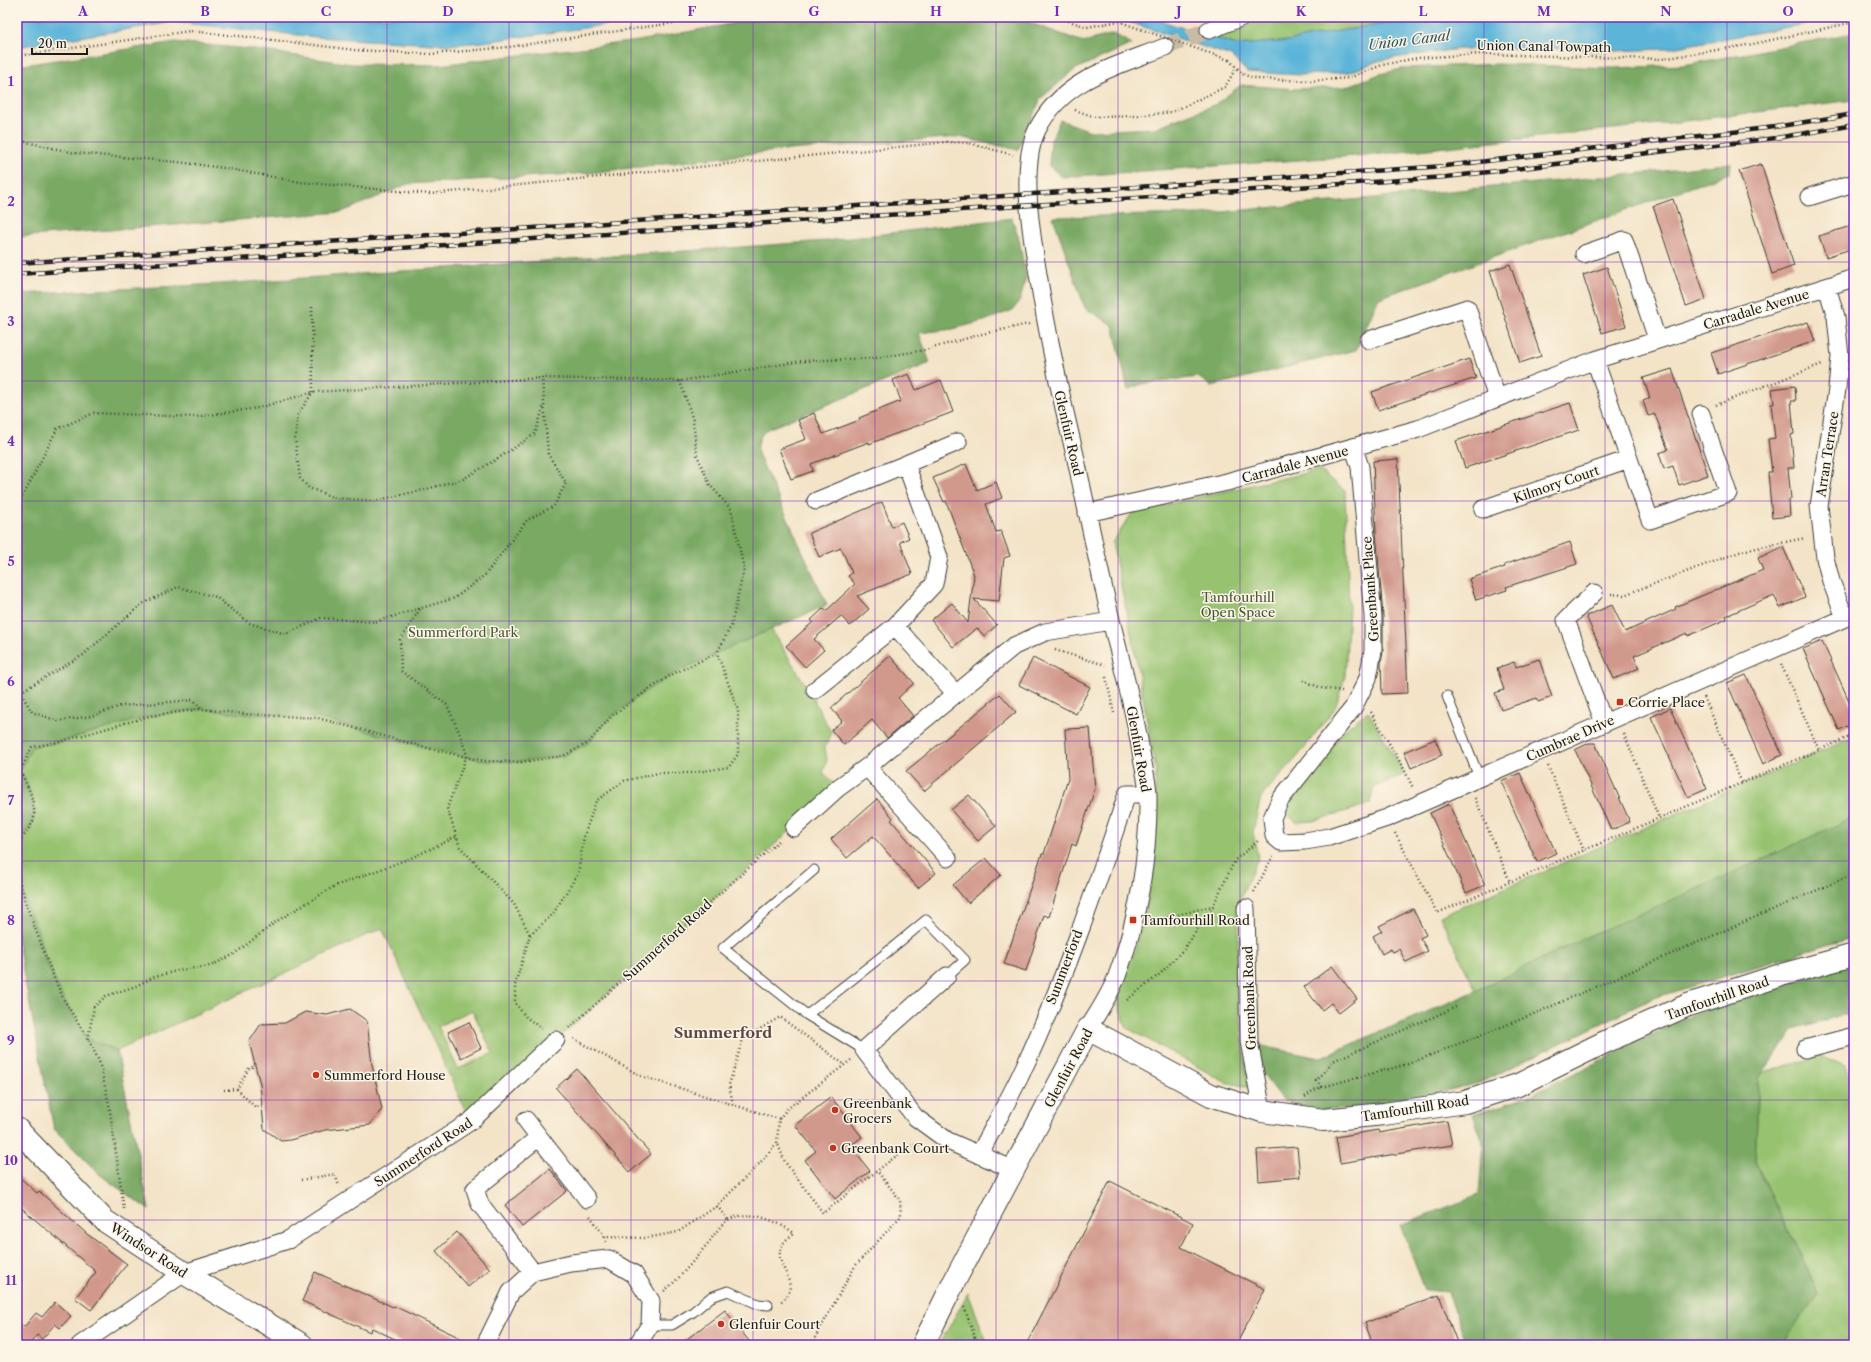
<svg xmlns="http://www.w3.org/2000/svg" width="1871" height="1362" font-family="'Libre Caslon Text',serif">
<rect width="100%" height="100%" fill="#fcf5e5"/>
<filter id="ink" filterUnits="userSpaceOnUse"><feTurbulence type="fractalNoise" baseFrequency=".025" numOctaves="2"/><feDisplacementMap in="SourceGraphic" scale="8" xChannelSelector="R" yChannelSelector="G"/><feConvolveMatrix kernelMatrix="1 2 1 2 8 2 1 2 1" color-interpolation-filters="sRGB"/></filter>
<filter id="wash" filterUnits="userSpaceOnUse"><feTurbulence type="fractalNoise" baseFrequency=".012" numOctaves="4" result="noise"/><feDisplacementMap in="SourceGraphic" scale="16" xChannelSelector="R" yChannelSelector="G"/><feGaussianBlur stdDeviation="0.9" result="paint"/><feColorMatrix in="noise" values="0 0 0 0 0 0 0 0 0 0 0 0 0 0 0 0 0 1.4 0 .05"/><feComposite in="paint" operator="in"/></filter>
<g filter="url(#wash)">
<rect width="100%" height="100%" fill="#f3e3c7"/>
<path fill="#97c371" stroke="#5a7046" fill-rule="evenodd" d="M1267,17h194l-47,2 -88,14 -38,8 -51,4 -21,-7z
M17,328l913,35 -163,66c-8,7 -10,14 -9,25l69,151 -56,24 34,55 26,48 -6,16 2,12 -4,12 15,16 -282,252 -89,74 -85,-186 -265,123 32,159 -50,-36 -45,-45 -37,-190zM472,1010l21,43 -35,16 -20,-43z
M1319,470l26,21 4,116 -4,70 -10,31 -37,48 -37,41 -8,35 5,26 -19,44 -2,84 11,101 -23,-5 -98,-54 -13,-35 20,-39 17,-71 5,-112 -22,-124 -22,-104 21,-31z
M1368,711l37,63 -31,13 -4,17 -57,17 -17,1 -8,-7 -1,-10 56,-74z
M1854,737v200l-201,61 -174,85 -160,-25 157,-67 -36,-75z
M1820,1056l26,10 8,21v258h-73l38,-51 -64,-133 4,-83 5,-6z
M968,1293l20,52h-49z"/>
<path fill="#79a963" stroke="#4a6240" d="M768,17h246l69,25 31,-8 18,10 -56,25 -35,29 -23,52 -59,-13 -184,14 -186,22 -181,11 -66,28 -325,25v-171l158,-24 75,7 102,15 86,1 200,-24z
M1854,33v67l-185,23 -287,31 -320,23 -13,-11 2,-26 9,-20 31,11 63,-3 62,-24 25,-19 55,4 49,-2 35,-13 25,-6 92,-4 117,4 70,-3z
M1731,163l-1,10 -351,125 -23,52 -145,36 -13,-9 -56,7 -14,6 -15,-65 -28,-17 -32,-91 148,-3 464,-43z
M1012,218l7,21 7,39 -6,22 -7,10 -29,11 -31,8 -34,4 11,30 -163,66c-8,7 -11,14 -9,25l69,151 -110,48 -42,20 -29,18 -34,25 -24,27 -25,13 -42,6 -37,-1 -53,-12 -113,-31 -74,-4 -42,-5 -52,7 -91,26 -27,5 -12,24c7,13 18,35 13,50 -3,8 -11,17 -16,24v-551l203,-10 606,-43z
M1854,817v120l-201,61 -174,85 -110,26 -57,1 -29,-10 -20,-26 -10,-30 66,14 157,-67 108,-53 118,-51z
M17,872l10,35 10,22 7,26 20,45 24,39 29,12 32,159 -50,-36 -45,-45 -37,-190z
M1854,963v49l-60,17 -35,49 -4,83 64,133 -38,51h-314l-19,-53 -23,-2 -25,-65 79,-30 4,-54 -10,-26 51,-17 172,-85z"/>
<path fill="#5cb5d9" stroke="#3c687a" d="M17,17h646l-180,25 -33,3 -133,-8 -144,-15 -156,25z
M1074,17h75l88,28 51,-4 38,-8 88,-14 47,-2h383l-178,32 -52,2 -66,-3 -89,1 -66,9 -15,3 -28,11 -49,3 -54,-3 -16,-16 -114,-38 -27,5z"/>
<g id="blocks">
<path fill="#d1988c" d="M1761,164l33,102 -22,8 -33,-103z
M1673,199l33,100 -20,7 -33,-100z
M1854,225v23l-28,9 -7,-21z
M1510,264l31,92 -21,7 -30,-92z
M1607,267l19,59 -24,7 -19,-58z
M1808,322l7,19 -97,33 -7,-21z
M1469,359l7,19 -98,32 -6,-18z
M1672,369l36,106 -29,10 -6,-19 -9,3 -5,-16 9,-3 -13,-36 -7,2 -5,-15 7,-3 -7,-20z
M909,374l7,16 25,-10 12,32 -84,32v-2l-58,22 2,7 -22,8 -12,-30 27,-10 -8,-19 16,-7 9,21 37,-14 -1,-2 42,-17 -8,-21z
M1795,386l1,15h-5l3,33 -3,1 3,33h-6l3,31 -2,1 1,16 -18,2 -4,-46h4l-4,-33 7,-1 -4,-34h3l-2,-15z
M1570,403l9,27 -114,38 -9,-27z
M1398,459l10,234 -26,1 -1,-31 2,-12v-35l-7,-85 -3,-70z
M966,464l11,26 19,-8 6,16 -16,6 10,28 5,-1 9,25 -6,2 -5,43 -25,-2 23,26 -13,11 -7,-8 -24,19 -22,-27 21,-17 16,20 6,-48 -28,-74 -2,1 -11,-24z
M882,502l10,25 10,-5 7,16 -9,4 12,32 -55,22 12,13 -19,17 -9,-10 -27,23 10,11 -19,17 -19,-21 27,-24 -2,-2 13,-12 2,3 29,-27 -7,-8 4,-3 -11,-25 -22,9 -10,-24z
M1570,542l7,22 -71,23 1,3 -31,10 -7,-21 36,-12 -1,-2z
M1783,547l22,50 -25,11 -6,-13 -48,21 1,3 -39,17 -1,-3 -53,23 5,12 -25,11 -28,-63 26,-11 13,27 51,-23 -1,-2 88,-37 -5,-12z
M1822,641l32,71v11l-15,7 -36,-81z
M890,656l24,27 -16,15 15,18 -26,22 -15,-18 -28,25 -13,-15 11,-9 -11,-13z
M1033,658l57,29 -14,27 -57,-29z
M1539,659l13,38 -14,5 -1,-4 -36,12 -6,-17 9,-3 -7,-22 17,-6 2,5z
M1746,675l36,80 -19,9 -36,-81z
M1000,694l16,18 -92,79 -18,-20z
M1670,708l37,81 -19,8 -37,-80z
M1090,728l5,61 -19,57 -4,-2 -23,73 -5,-2 -18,56 -22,-7 38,-110h2l24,-75 -3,-50z
M1435,739l7,16 -31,13 -7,-16z
M1589,743h6l35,79 -19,8 -36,-80z
M1520,773l36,80 -19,9 -36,-81z
M969,795l27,31 -18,15 -27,-31z
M877,799l16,19 -2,2 45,53 -18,15 -45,-52 -26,22 -16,-19z
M1449,804l36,81 -19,8 -36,-80z
M986,858l15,17 -33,28 -15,-18z
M1413,909l13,26 -6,3 8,13 -22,11 -7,-13 -6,3 -2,-3 -9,5 -9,-18 9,-5 -3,-5z
M1332,966l25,33 -18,14 -8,-10 -9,7 -18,-23z
M350,1009l17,12 5,44 10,44 -12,16 -45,5 -35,10 -9,1 -17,-12 -4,-45 -11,-42 12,-18 24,-1 20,-11 22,3z
M469,1022l12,26 -20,10 -13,-26z
M577,1069l74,85 -21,18 -74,-84z
M831,1097l31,40 -12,9 20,25 -35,28 -30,-39 11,-9 -21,-26z
M1447,1121l5,24 -112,18 -4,-26 42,-7 1,3z
M1297,1147l3,30 -41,4 -2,-31z
M550,1169l17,22 -45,36 -17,-22z
M17,1175l20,18 2,-2 48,43 40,30 -36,46 -16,-12 21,-26 -79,-68z
M1110,1181l83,42 -12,24 84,42 -29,56h-210z
M457,1232l33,37 -22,18 -32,-36z
M315,1272l78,35 1,-1 81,39h-68l-35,-17 -2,4 -68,-31z
M1439,1295l19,50h-85l-8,-22z
M55,1302l16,14 -11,12 -5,-4 -13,15 -5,-4 -8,10h-12v-24l7,6 12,-14 6,4z
M725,1310l27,35h-73z"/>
</g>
</g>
<g filter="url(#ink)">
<use href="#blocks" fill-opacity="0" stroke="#3c3a36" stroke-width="1"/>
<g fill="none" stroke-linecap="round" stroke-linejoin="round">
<path stroke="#c8bba5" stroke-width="17" stroke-dasharray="17 8" stroke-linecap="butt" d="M1165,47l44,-17"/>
<defs>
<path id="lane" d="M1447,696l32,81
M814,870l-91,78 84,67 57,35
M807,1015l79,-62 40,-33 39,40 -18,16
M650,1325h22l21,-13 18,-15 17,-6 30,13 10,1"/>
<path id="street" d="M1209,30l33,-13
M1809,197l45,-14
M1584,254l40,-14 33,99
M1827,287l9,30 4,39 -3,33 -18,117 6,52 6,23 14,37
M1369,340l98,-32 30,90
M1354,448l6,19 13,150v34l-5,27 -15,30 -73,92 -8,18 2,18 7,6 24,-1 24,-4 58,-19 467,-204
M1629,459l21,61 78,-27 -27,-79
M816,501l90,-37
M1483,509l146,-50 -34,-99
M1087,513l140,-31 191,-53 177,-69 259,-82
M1594,593l-28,27 38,103
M895,626l61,68
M815,690l80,-64 39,-42 5,-27 -33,-93 52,-22
M867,767l81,91
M794,828l44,-40 29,-21 147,-121 31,-14 66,-11
M1246,908l3,133 13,70
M947,976l-83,74 51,67 33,24 66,29
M1088,1029c10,-17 22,-34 29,-53 21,-56 32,-120 31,-181 0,-12 -4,-25 -6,-37 -7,-47 -20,-92 -31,-138 -13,-55 -24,-110 -36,-165 -14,-58 -27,-116 -36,-175 -7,-41 -20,-113 -2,-150 25,-51 80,-64 128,-83
M1805,1049l49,-13
M526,1120l13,17
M979,1155c14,-27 29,-54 42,-81 42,-89 75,-186 106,-280h21
M533,1272l-53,-68 -5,-15 64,-52 48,62
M80,1345l104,-72 104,-33 183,-119 85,-81
M485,1345l26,-53 22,-20 38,-9 38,-4 25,15 17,27 -1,24 -13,20"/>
<path id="secondary" d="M17,1129l88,92 79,52 118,72
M923,1345l31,-63 134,-253 123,66 51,16 61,9 61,-6 81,-12 53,-17 85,-42 85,-38 93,-30 73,-20"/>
</defs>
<use href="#lane" stroke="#3c3a36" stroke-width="11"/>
<use href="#street" stroke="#3c3a36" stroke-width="19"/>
<use href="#secondary" stroke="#3c3a36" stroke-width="24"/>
<path stroke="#3c3a36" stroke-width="2.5" stroke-dasharray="1 3" stroke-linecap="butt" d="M1057,17l30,10 32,-6 7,3
M17,56l173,-25 58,6 107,13 77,4 77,-7 205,-30
M1229,60l15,15 15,4 52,2 38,-3 33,-13 35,-7 63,-4 182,5 91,-15 101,-22
M1075,110l20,7 43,-1 34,-4 53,-25 11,-19
M17,140l58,13 103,9 46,6 76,14 130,12 517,-52 22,1 44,12
M312,307l1,85 -15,22 -3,25 5,39 9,10 26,10 39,3 49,-11 40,-11 34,-20 38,-25 9,-29
M1716,405l106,-41
M17,503l7,-9 33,-65 37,-16 101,4 63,-9 55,-16 229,-14
M1611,594l13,1 118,-44 63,-13
M420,609l-20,31 1,31 46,34 12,27 8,23 -20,53 13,39 54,57 16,31
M1055,650l50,15
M1781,664l38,86
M1106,677l8,36
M1303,680l18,8 21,3
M17,687l15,25 26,9 34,-5 29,-10 72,-6 9,9
M17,694l66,-39 59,-51 36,-17 38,10 33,26 37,11 35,-16 54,4 80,-24 30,-23 42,-55 27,-14 12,-23 -18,-29 -6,-76 138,3 122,-20 74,-3 49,-8 57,-16 47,-10
M1704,697l38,86
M1371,712l33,57 9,19
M1624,734l35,84
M1548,766l36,85
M1475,798l35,84
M1395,833l42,80 417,-178
M17,845c5,-7 13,-16 16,-24 5,-15 -6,-37 -13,-50l12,-24 27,-5 91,-26 52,-7 42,5 74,4 113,31 53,12 37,1 42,-6 25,-13 24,-27 34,-25 29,-18 42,-20 14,-27 13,-57 -13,-60 -21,-24 -13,-30 -4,-35 -13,-39
M17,872l10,35 27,71 10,22 24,39 11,22 10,43 15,105
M1254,892l19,-36
M1151,922l61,-16
M1127,1000l33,-26 24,-25 29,-43 22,-46 23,-19
M569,1028l212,-189
M542,1029l-16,-12 -11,-14v-18l15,-50 22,-20 26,-41 6,-38 12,-35 28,-20 34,-8h33l38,-6 9,-13v-44l-21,-57
M88,1039l6,-32 12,-11 30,-10 18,-9 26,-7 30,-4 23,-11 44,-34 58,-35 76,-28 45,-21
M574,1039l67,37 138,43
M851,1060l-64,49 -8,10 -2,23 8,20 38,51 86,-67 13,-2
M1322,1087l-6,-6 17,-20 123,-54
M237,1089l18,18 7,-1
M224,1090l13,-1 12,-21 6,-2
M1305,1097l9,-7 8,-3 86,-23 121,-48 325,-142
M733,1104l-4,-19 14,-46 37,-22 65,48
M301,1180l34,-6 4,12
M717,1206l11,14
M590,1216l15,21
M606,1242l-1,-5 41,1 32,-6 39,-26 42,-42 18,-21
M664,1291c18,-14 31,-33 46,-50 4,-6 11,-17 18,-21 21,-12 49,1 66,13 -3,3 -9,7 -11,11 -2,3 -4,10 -3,13 2,14 21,33 0,45
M964,1307l14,38
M670,1338l-1,5 2,2
M811,1345l44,-79 46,-50 -1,-16 -23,-29
M972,1345l3,-10"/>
<use href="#lane" stroke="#fff" stroke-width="9"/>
<use href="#street" stroke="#fff" stroke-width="17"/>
<use href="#secondary" stroke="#fff" stroke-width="22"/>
<defs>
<path id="rail" d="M17,263l1428,-97 330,-39 79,-13
M17,274l1429,-97 330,-39 78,-13"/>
</defs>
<use href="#rail" stroke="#1c1c1c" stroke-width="4.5"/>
<use href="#rail" stroke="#fcf5e5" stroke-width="3" stroke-dasharray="9" stroke-linecap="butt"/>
<path stroke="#3c3a36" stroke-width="2.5" stroke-dasharray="1 3" stroke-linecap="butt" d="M1126,24l103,36"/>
</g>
</g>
<path fill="none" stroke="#7b2cbf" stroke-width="1" stroke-opacity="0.55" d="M144,17v1328M266,17v1328M387,17v1328M509,17v1328M631,17v1328M753,17v1328M875,17v1328M996,17v1328M1118,17v1328M1240,17v1328M1362,17v1328M1484,17v1328M1605,17v1328M1727,17v1328M17,142h1837M17,262h1837M17,381h1837M17,501h1837M17,621h1837M17,741h1837M17,861h1837M17,981h1837M17,1100h1837M17,1220h1837"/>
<g fill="#c8321e" stroke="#fcf5e5" stroke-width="1.5">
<rect x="1616" y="698" width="8" height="8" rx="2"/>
<rect x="1129" y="916" width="8" height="8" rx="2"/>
<circle cx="316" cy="1075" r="4"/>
<circle cx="835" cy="1110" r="4"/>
<circle cx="833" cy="1148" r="4"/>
<circle cx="721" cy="1324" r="4"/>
</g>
<g text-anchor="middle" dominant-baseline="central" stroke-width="3" stroke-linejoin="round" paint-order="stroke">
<g font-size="13" fill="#1c1c1c" stroke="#fcf5e5">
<text transform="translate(1544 46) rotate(1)">Union Canal Towpath</text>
<text transform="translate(1756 309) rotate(-17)">Carradale Avenue</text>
<text transform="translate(1069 433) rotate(77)">Glenfuir Road</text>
<text transform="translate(1827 454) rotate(-81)">Arran Terrace</text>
<text transform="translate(1295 464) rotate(-15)">Carradale Avenue</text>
<text transform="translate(1556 484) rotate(-19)">Kilmory Court</text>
<text transform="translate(1370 589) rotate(-94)">Greenbank Place</text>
<text transform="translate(1570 738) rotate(-24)">Cumbrae Drive</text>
<text transform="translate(1139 749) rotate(80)">Glenfuir Road</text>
<text transform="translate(667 940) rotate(-42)">Summerford Road</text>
<text transform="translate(1064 967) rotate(-69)">Summerford</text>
<text transform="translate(1249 998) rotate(-92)">Greenbank Road</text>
<text transform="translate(1717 998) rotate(-19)">Tamfourhill Road</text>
<text transform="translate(1068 1068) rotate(-62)">Glenfuir Road</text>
<text transform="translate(1415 1108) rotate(-9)">Tamfourhill Road</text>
<text transform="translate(423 1152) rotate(-33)">Summerford Road</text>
<text transform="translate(149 1250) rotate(33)">Windsor Road</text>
</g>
<g font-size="13" fill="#47563a" stroke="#fcf5e5">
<text x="1238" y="597">Tamfourhill<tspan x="1238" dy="15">Open Space</tspan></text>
<text x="463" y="632">Summerford Park</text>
</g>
<g font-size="13" fill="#1c1c1c" stroke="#fcf5e5" text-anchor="start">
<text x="1628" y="702">Corrie Place</text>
<text x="1141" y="920">Tamfourhill Road</text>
<text x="324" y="1075">Summerford House</text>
<text x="843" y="1103">Greenbank<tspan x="843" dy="15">Grocers</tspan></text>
<text x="841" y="1148">Greenbank Court</text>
<text x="729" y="1324">Glenfuir Court</text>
</g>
<g font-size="14" font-style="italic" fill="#365968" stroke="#fcf5e5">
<text transform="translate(1409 40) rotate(-7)">Union Canal</text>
</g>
<g font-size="15" font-weight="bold" fill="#5b4743" stroke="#fcf5e5">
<text x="723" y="1032">Summerford</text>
</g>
</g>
<rect width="1871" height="1362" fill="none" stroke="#fcf5e5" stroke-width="44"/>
<path d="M32 48v6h55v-6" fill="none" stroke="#1c1c1c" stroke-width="2"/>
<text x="38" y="48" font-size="12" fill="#1c1c1c" stroke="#fcf5e5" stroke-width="3" paint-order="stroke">20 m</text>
<rect x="22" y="22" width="1827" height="1318" fill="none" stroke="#7b2cbf" stroke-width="1.5"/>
<g font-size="13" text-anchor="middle" font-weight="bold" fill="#7b2cbf">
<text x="83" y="16">A</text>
<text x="205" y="16">B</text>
<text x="326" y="16">C</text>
<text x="448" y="16">D</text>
<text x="570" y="16">E</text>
<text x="692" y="16">F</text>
<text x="814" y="16">G</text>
<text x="936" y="16">H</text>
<text x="1057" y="16">I</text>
<text x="1179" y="16">J</text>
<text x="1301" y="16">K</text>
<text x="1423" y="16">L</text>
<text x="1544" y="16">M</text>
<text x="1666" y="16">N</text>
<text x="1788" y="16">O</text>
<text x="11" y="86">1</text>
<text x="11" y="206">2</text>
<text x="11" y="326">3</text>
<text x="11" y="446">4</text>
<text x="11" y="566">5</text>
<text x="11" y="686">6</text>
<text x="11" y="805">7</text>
<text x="11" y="925">8</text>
<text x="11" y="1045">9</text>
<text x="11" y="1165">10</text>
<text x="11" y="1285">11</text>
</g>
</svg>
